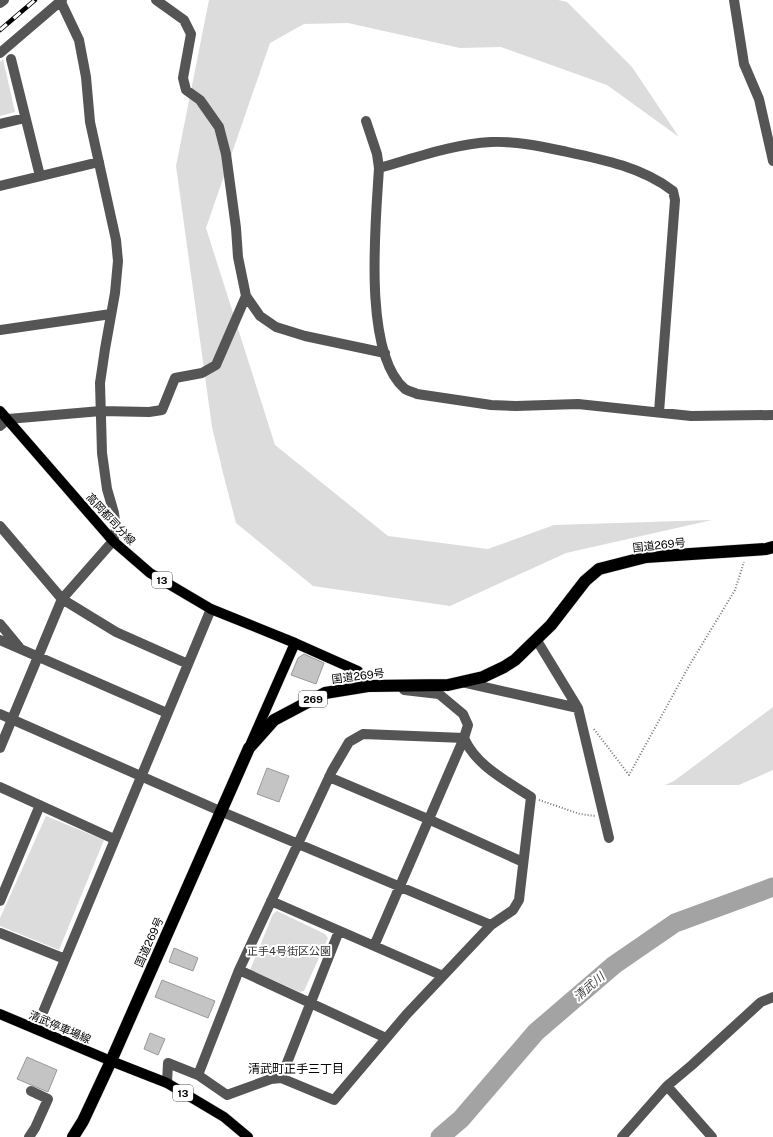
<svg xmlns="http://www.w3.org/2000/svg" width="773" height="1137" font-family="'Public Sans','Noto Sans JP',sans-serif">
<rect width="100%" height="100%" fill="#fff"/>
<path fill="#dcdcdc" d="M209,0h349l9,2 65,65 47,70 -72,-52 -106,-38 -41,1 -112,-25 -44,1 -34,19 -64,185 69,217 113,91 100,13 66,-24 158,-5 -146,33 -116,53 -137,-20 -77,-63 -13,-50 -11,-46 -36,-261z
M3,59l12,53 -15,4v-54z
M773,707v63l-34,15h-74l9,-4z
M46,816l58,24 -45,110 -59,-24v-8z
M277,911l48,23 3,4 -24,53 -4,1 -50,-22 23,-56z"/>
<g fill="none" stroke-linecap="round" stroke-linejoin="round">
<path stroke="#a3a3a3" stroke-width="19" d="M440,1137l21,-18 75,-87 78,-67 61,-42 98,-36"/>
</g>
<path fill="#c4c4c4" stroke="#999" d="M304,654l20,9 -8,21 -25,-9 7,-17z
M267,768l22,8 -10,26 -22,-8z
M174,948l24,10 -5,13 -24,-9z
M162,980l53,21 -7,17 -53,-21z
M150,1033l15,6 -7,16 -14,-6z
M27,1057l30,13 -9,22 -31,-13z"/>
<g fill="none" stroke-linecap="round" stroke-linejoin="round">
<defs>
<path id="major" d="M0,411l113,130 37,32 61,36 84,34 63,28 10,15
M251,743l44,-100
M0,1014l111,47 56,22 57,34 24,20"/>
<path id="highway" d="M73,1137l10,-16 28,-60 138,-313 25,-28 51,-27 43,-7 80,-1 35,-8 21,-10 11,-7 36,-35 34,-44 14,-12 47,-12 120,-8 7,-2"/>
</defs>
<use href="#major" stroke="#dbdbdb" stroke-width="11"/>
<use href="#highway" stroke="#dbdbdb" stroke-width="13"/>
<path stroke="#777" stroke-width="2" stroke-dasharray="1 2" stroke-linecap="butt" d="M594,729l35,46 60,-109 46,-76 9,-28
M539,800l41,14 15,2"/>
<path stroke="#555" stroke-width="10" d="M156,0l28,20 7,14 -8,44 3,12 14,10 19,27 7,27 10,74 2,29 8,39 14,20 16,11 29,9 80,17
M734,0l10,64 15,35 14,62
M0,3l4,-3
M0,53l62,-53
M11,59l29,117
M366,121l11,33 2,14c-3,52 -17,185 26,221 3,2 8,3 12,5l74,11 25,1 62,-2 113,12 82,-1
M0,124l25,-6
M379,168c36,-10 74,-24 112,-26 24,-1 48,4 72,9 38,8 79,16 110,40l2,9 -16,212
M0,186l99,-24
M0,330l111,-16
M0,426l8,-7 93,-8 48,1 13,-2 13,-32 27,-5 14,-8 30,-69
M0,526l62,73 54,33 72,32
M0,624l19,23
M536,639l42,69
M0,640l167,73
M462,682l116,26 31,130
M0,714l220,97 271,114
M0,748l62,-149 51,-58 3,-12 -2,-16 -7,-24 -5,-36 -2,-70 5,-34 10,-56 3,-32 -2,-21 -26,-118 -4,-45 -7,-37 -19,-40
M329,777l99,42 95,43
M0,787l114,52
M0,901l40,-96
M271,901l172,75
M0,933l65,26
M374,946l90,-208 4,-13 -5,-11 -24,-20 -35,-4
M239,970l147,68
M36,1029l175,-420
M198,1075l29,20 44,-16 10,-1 53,22 72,-85 85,-90 22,-15 6,-10 12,-103c-24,-16 -55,-31 -67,-59
M281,1078l58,-147
M167,1083l1,-20 30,12 41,-105 93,-199 17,-29 14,-8 101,4
M667,1086l45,51
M29,1137l6,-9 13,-29 -17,-8
M622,1137l45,-51 25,-21 69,-63 12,-5"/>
<use href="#major" stroke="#000" stroke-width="10"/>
<use href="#highway" stroke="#000" stroke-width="12"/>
<defs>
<path id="rail" d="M0,30l35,-30"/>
</defs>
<use href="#rail" stroke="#000" stroke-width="4.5"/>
<use href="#rail" stroke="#fff" stroke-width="3" stroke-dasharray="9" stroke-linecap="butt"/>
</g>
<g text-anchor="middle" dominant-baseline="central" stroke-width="4" stroke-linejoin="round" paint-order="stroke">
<g fill="#fff" stroke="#4c4c4c" stroke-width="1">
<rect x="152" y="572" width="20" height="16" rx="3"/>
<rect x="299" y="691" width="28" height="16" rx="3"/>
<rect x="173" y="1085" width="20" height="16" rx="3"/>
</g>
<g font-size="10" font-weight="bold" fill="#000">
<text x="162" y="580">13</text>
<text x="313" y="699">269</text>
<text x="183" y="1093">13</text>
</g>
<g font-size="11" fill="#000" stroke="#fff">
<text transform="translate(111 519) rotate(47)">高岡都司分線</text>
<text transform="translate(659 545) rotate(-6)">国道269号</text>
<text transform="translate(358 676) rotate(-7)">国道269号</text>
<text transform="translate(149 942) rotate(-66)">国道269号</text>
<text transform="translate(60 1027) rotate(23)">清武停車場線</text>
</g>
<g font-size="11" fill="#333" stroke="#fff">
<text x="289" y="951">正手4号街区公園</text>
</g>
<g font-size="12" font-style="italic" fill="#444" stroke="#fff">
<text transform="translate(589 987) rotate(-41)">清武川</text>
</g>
<g font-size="12" fill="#000" stroke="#fff">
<text x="296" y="1069">清武町正手三丁目</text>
</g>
</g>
</svg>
